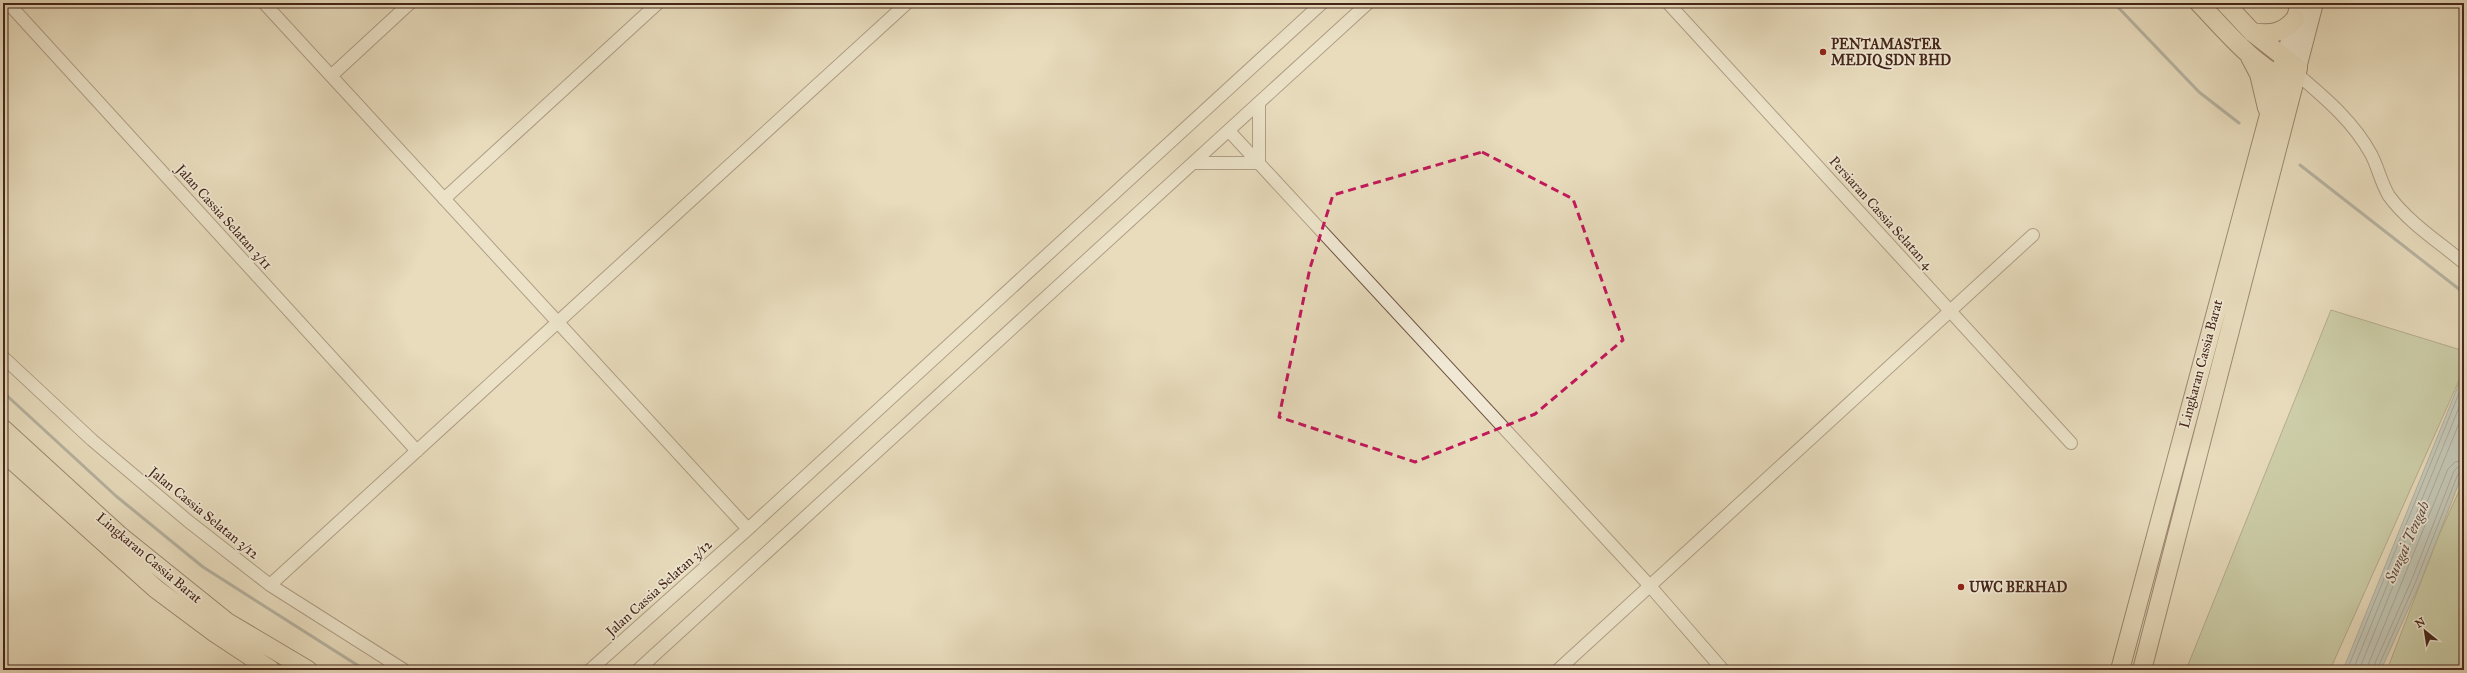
<svg xmlns="http://www.w3.org/2000/svg" width="2467" height="673" font-family="'IM FELL Great Primer',serif">
<rect width="100%" height="100%" fill="#e8dcbd"/>
<filter id="stains"><feTurbulence type="fractalNoise" baseFrequency=".005" numOctaves="4"/><feColorMatrix values="0 0 0 0 .2 0 0 0 0 .09 0 0 0 0 .02 0 0 0 .5 -.17"/></filter>
<radialGradient id="worn" r=".72"><stop offset=".6" stop-color="#630" stop-opacity="0"/><stop offset="1" stop-color="#630" stop-opacity=".3"/></radialGradient>
<path fill="#b0c295" stroke="#7a7458" d="M2331,310l133,41v18l-134,301h-144z
M2464,480v190h-77l52,-135z"/>
<path fill="#9eb8bd" stroke="#7a7e7c" d="M2464,371v99l-44,113 -39,87h-38z"/>
<g fill="none" stroke-linecap="round" stroke-linejoin="round">
<path stroke="#726f6c" stroke-width="1" d="M2347,670l117,-289
M2353,670l111,-275
M2359,670l105,-259
M2366,670l82,-201 7,-7 9,-2
M2372,670l40,-91 42,-108 4,-4 6,-1
M2377,670l39,-89 42,-107 6,-3"/>
<path stroke="#7a7e7c" stroke-width="3" d="M2114,3l85,89 40,31
M2300,165l164,128
M3,392l113,104 87,71 162,103"/>
<defs>
<path id="street" d="M8,3l409,448
M264,3l484,526
M1668,3l403,440
M2297,74c28,24 56,47 74,80 7,13 10,29 18,42 19,26 50,46 75,67
M331,76l79,-73
M1229,131l421,455 73,84
M1194,163h65v-60
M444,199l214,-196
M3,357l89,83 96,81 82,64 134,85
M270,585l637,-582
M590,670l158,-141 574,-526
M638,670l730,-667
M1558,670l475,-435"/>
<path id="secondary" d="M2284,59l15,-56
M2298,68l17,-65"/>
<path id="primary" d="M2199,3c27,28 53,61 89,78
M2252,32c18,3 30,2 43,-13
M2250,57l9,17 8,34
M3,429l116,106 108,87 81,48
M3,452l153,137 59,44 56,37
M2120,670l164,-611
M2142,670l156,-602 -45,-35 -28,-30"/>
</defs>
<use href="#street" stroke="#6e5443" stroke-width="14"/>
<use href="#secondary" stroke="#45261a" stroke-width="18"/>
<use href="#primary" stroke="#45261a" stroke-width="20"/>
<use href="#street" stroke="#f0e8d4" stroke-width="12"/>
<use href="#secondary" stroke="#f0e8d4" stroke-width="16"/>
<use href="#primary" stroke="#e8dcbd" stroke-width="18"/>
</g>
<path d="M0 0H2467V673H0ZM1482,152l91,47 50,141 -88,74 -120,48 -136,-45 31,-149 23,-73z" fill="#e8dcbd" fill-opacity=".55" fill-rule="evenodd"/>
<path fill="none" stroke="#c2185b" stroke-width="3" stroke-dasharray="8 5" stroke-linejoin="round" d="M1482,152l91,47 50,141 -88,74 -120,48 -136,-45 31,-149 23,-73z"/>
<g fill="#8f2418" stroke="#f0e8d4" stroke-width="1.5">
<circle cx="1823" cy="52" r="4"/>
<circle cx="1961" cy="587" r="4"/>
</g>
<g text-anchor="middle" dominant-baseline="central" stroke-width="3.5" stroke-linejoin="round" paint-order="stroke">
<g font-size="14" font-weight="bold" fill="#45261a" stroke="#f0e8d4" text-anchor="start">
<text x="1831" y="44">PENTAMASTER<tspan x="1831" dy="16">MEDIQ SDN BHD</tspan></text>
<text x="1969" y="587">UWC BERHAD</text>
</g>
<g font-size="14" fill="#45261a" stroke="#f0e8d4">
<text transform="translate(1881 213) rotate(48)">Persiaran Cassia Selatan 4</text>
<text transform="translate(224 217) rotate(48)">Jalan Cassia Selatan 3/11</text>
<text transform="translate(2201 364) rotate(-75)">Lingkaran Cassia Barat</text>
<text transform="translate(204 513) rotate(39)">Jalan Cassia Selatan 3/12</text>
<text transform="translate(149 558) rotate(40)">Lingkaran Cassia Barat</text>
<text transform="translate(659 588) rotate(-42)">Jalan Cassia Selatan 3/12</text>
</g>
<g font-size="15" font-style="italic" fill="#5b4a43" stroke="#f0e8d4">
<text transform="translate(2407 542) rotate(-66)">Sungai Tengah</text>
</g>
</g>
<rect width="2467" height="673" fill="none" stroke="#e8dcbd" stroke-width="16"/>
<rect x="4" y="4" width="2459" height="665" fill="none" stroke="#45261a" stroke-width="2"/>
<rect x="8" y="8" width="2451" height="657" fill="none" stroke="#45261a"/>
<g transform="translate(2425 631) rotate(330)" stroke="#f0e8d4" stroke-width="3" paint-order="stroke">
<path d="M0-3L7 15L0 10L-7 15Z" fill="#45261a"/>
<text y="-6" font-size="11" font-weight="bold" text-anchor="middle" fill="#45261a">N</text>
</g>
<rect width="100%" height="100%" filter="url(#stains)"/>
<rect width="100%" height="100%" fill="url(#worn)"/>
</svg>
